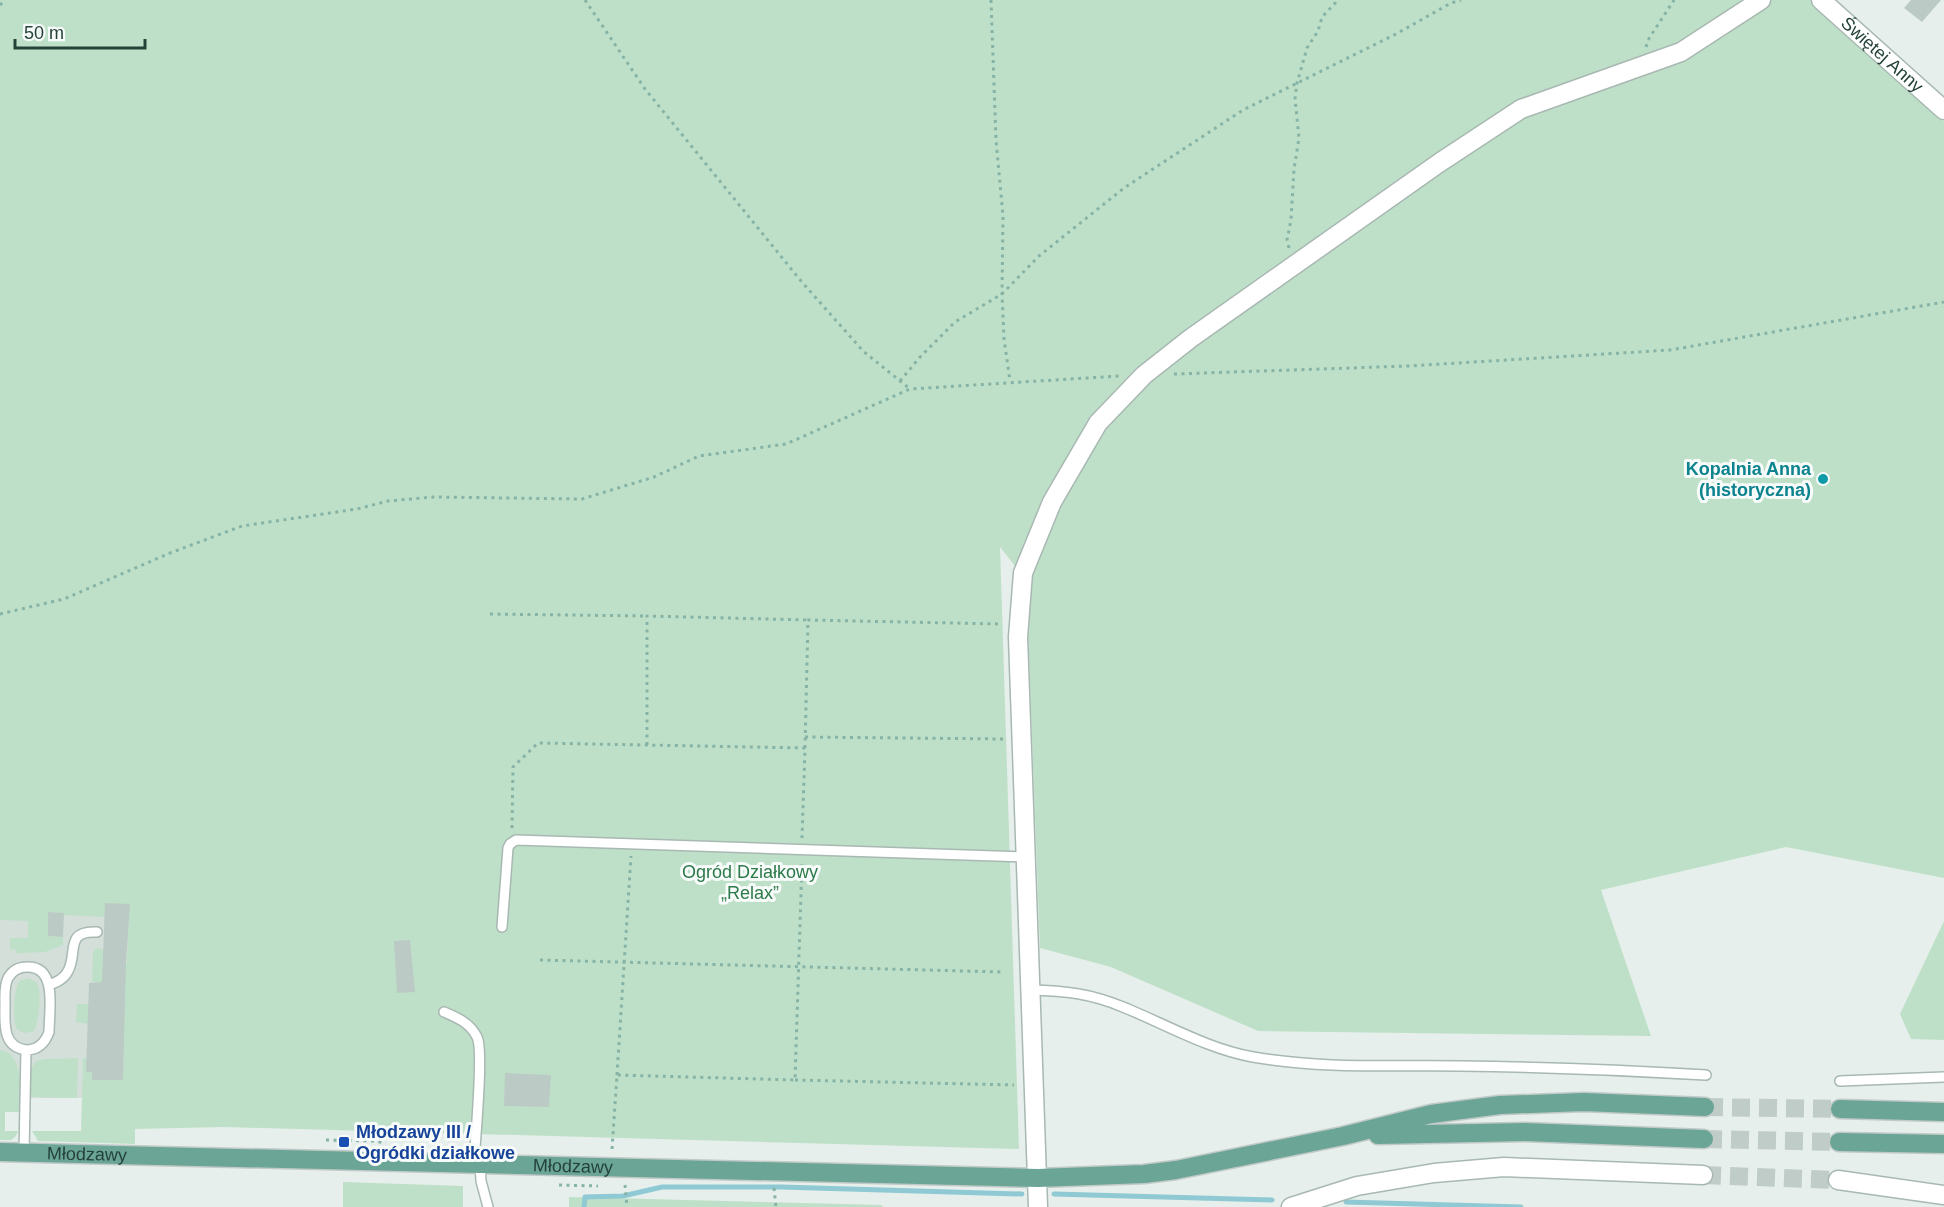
<svg xmlns="http://www.w3.org/2000/svg" width="1944" height="1207" font-family="Arial,sans-serif">
<rect width="100%" height="100%" fill="#e6efeb"/>
<path fill="#d4dfda" d="M0,898l130,3 5,197h-122l-13,7z"/>
<path fill="#bfe0c8" d="M0,0h1811l133,122v756l-158,-31 -185,43 50,146 -393,-5 -147,-64 -71,-19 -14,-368 -26,-33 19,602 -795,-22 -89,2v15l-97,-3 -6,-10h49l2,-73h4l-1,14h6v8h31l2,-97 -33,-1 1,-30 3,-4 7,1v13l24,1 2,-58 -24,12 -41,-2 -1,-2 -15,-1v24l15,1v8l-18,7 -45,2 16,-1v-4l-6,1v-12h18v-17l-28,-1z
M1944,921v119l-33,-1 -11,-25z
M28,978c4,2 6,2 9,5 5,7 2,41 -3,48l-8,2c-4,-1 -6,-1 -9,-4 -5,-7 -3,-41 2,-48z
M77,1004h12l-1,20 -12,-2z
M0,1050c25,3 20,43 20,62h-15v19h13l-2,5 -5,4h-11z
M78,1058l-1,40 -47,-1 1,-28 5,-8 9,-2z
M343,1182l120,4v21h-120z
M569,1197l312,8 2,2h-314z"/>
<g fill="none" stroke-linecap="round" stroke-linejoin="round">
<path stroke="#8ec9d4" stroke-width="5" d="M1054,1194l218,6
M1346,1202l175,5
M584,1207l1,-10 38,-1 39,-9h119l241,7"/>
</g>
<path fill="#bbcac4" d="M1911,0h30l-19,22 -18,-14z
M105,903l25,1 -4,59 -3,117h-31v-8h-6l3,-89 13,-1z
M48,912l16,1 -1,24 -15,-1z
M410,940l5,52 -18,1 -3,-52z
M505,1073l46,2 -2,32 -45,-1z"/>
<g fill="none" stroke-linecap="round" stroke-linejoin="round">
<path stroke="#bfccc8" stroke-width="18" stroke-dasharray="18 9" stroke-linecap="butt" d="M1703,1175l135,5"/>
<path stroke="#bfccc8" stroke-width="18" stroke-dasharray="18 9" stroke-linecap="butt" d="M1705,1107l135,2
M1704,1139l135,3"/>
<defs>
<path id="lane" d="M502,927l6,-79 2,-4 6,-4 509,17
M49,985c8,-3 15,-6 19,-14 10,-17 -4,-41 29,-39
M1030,990c35,1 59,3 93,17 42,17 85,42 130,50 69,12 139,8 208,9 82,1 163,4 245,9
M444,1012c14,6 26,11 33,25 7,13 -2,105 -3,126
M1840,1081l104,-4
M24,1153l2,-103c-24,-3 -21,-27 -21,-45 0,-9 -1,-19 3,-27 4,-7 11,-11 19,-11 31,-1 22,44 22,65 -4,11 -11,18 -23,18
M480,1164l1,17 7,26"/>
<g id="street">
<path id="s1" d="M1821,0l123,110"/>
<path d="M1838,1180l106,15"/>
<path d="M1038,1207l-20,-570 5,-64 29,-71 46,-79 46,-48 47,-37 248,-175 82,-54 160,-57 80,-52"/>
<path d="M1291,1207l66,-21 77,-13 70,-6 199,8"/>
</g>
<g id="primary">
<path d="M1840,1109l104,3"/>
<path d="M1378,1135l147,-3 179,7"/>
<path d="M1839,1142l105,2"/>
<path id="s2" d="M0,1152l1038,26 106,-4 32,-4 167,-34 88,-22 69,-9 84,-3 121,5"/>
</g>
</defs>
<use href="#lane" stroke="#a8b8b2" stroke-width="12"/>
<use href="#street" stroke="#a8b8b2" stroke-width="21"/>
<use href="#primary" stroke="#c2cac8" stroke-width="21"/>
<path stroke="#86b3a5" stroke-width="3" stroke-dasharray="3 4.5" stroke-linecap="butt" d="M585,0l60,89 156,192 62,70 47,38
M991,0l5,140 7,76 -1,78 2,45 6,42
M0,5l5,-5
M1646,47l2,-7 26,-40
M1289,248l-2,-8 4,-20 3,-51 5,-31 -4,-39 2,-16 10,-35 11,-17 4,-14 16,-17
M1174,374l235,-8 261,-16 274,-48
M900,381l20,-24 35,-35 47,-28 37,-38 85,-68 119,-78 153,-76 55,-31 10,-3
M0,614l64,-15 106,-46 72,-27 115,-17 31,-8 46,-4 148,2 72,-22 45,-21 87,-12 124,-55 209,-13
M490,614l157,2
M805,737l198,2
M647,745v-129l161,4
M805,748l3,-128 193,4
M512,828l1,-61 25,-24 267,5 -3,90
M540,960l463,12
M617,1075l14,-219
M795,1080l219,5
M326,1140l48,1 12,2
M612,1149l5,-74 178,5 7,-218
M559,1185l39,1
M625,1185l2,22
M774,1188l2,19"/>
<use href="#lane" stroke="#fff" stroke-width="9"/>
<use href="#street" stroke="#fff" stroke-width="18"/>
<use href="#primary" stroke="#6aa596" stroke-width="18"/>
</g>
<circle fill="#0f9aa8" stroke="#f7fbf9" stroke-width="2" cx="1823" cy="479" r="6"/>
<rect fill="#1a4fb4" stroke="#f7fbf9" stroke-width="2" x="338" y="1136" width="12" height="12" rx="3"/>
<g text-anchor="middle" dominant-baseline="central" stroke-width="6" stroke-linejoin="round" paint-order="stroke">
<g font-size="18" fill="#24423a" stroke="#f7fbf9">
<text stroke="none"><textPath href="#s1" startOffset="82">Świętej Anny</textPath></text>
<text stroke="none"><textPath href="#s2" startOffset="87">Młodzawy</textPath></text>
<text stroke="none"><textPath href="#s2" startOffset="573">Młodzawy</textPath></text>
</g>
<g font-size="18" font-weight="bold" fill="#0d838f" stroke="#f7fbf9" text-anchor="end">
<text x="1811" y="469">Kopalnia Anna<tspan x="1811" dy="21">(historyczna)</tspan></text>
</g>
<g font-size="18" fill="#2d7a4b" stroke="#f7fbf9">
<text x="750" y="872">Ogród Działkowy<tspan x="750" dy="21">„Relax”</tspan></text>
</g>
<g font-size="18" font-weight="bold" fill="#164399" stroke="#f7fbf9" text-anchor="start">
<text x="356" y="1132">Młodzawy III /<tspan x="356" dy="21">Ogródki działkowe</tspan></text>
</g>
</g>
<path d="M15 39v9h130v-9" fill="none" stroke="#24423a" stroke-width="3"/>
<text x="24" y="39" font-size="18" fill="#24423a" stroke="#f7fbf9" stroke-width="4.5" paint-order="stroke">50 m</text>
</svg>
